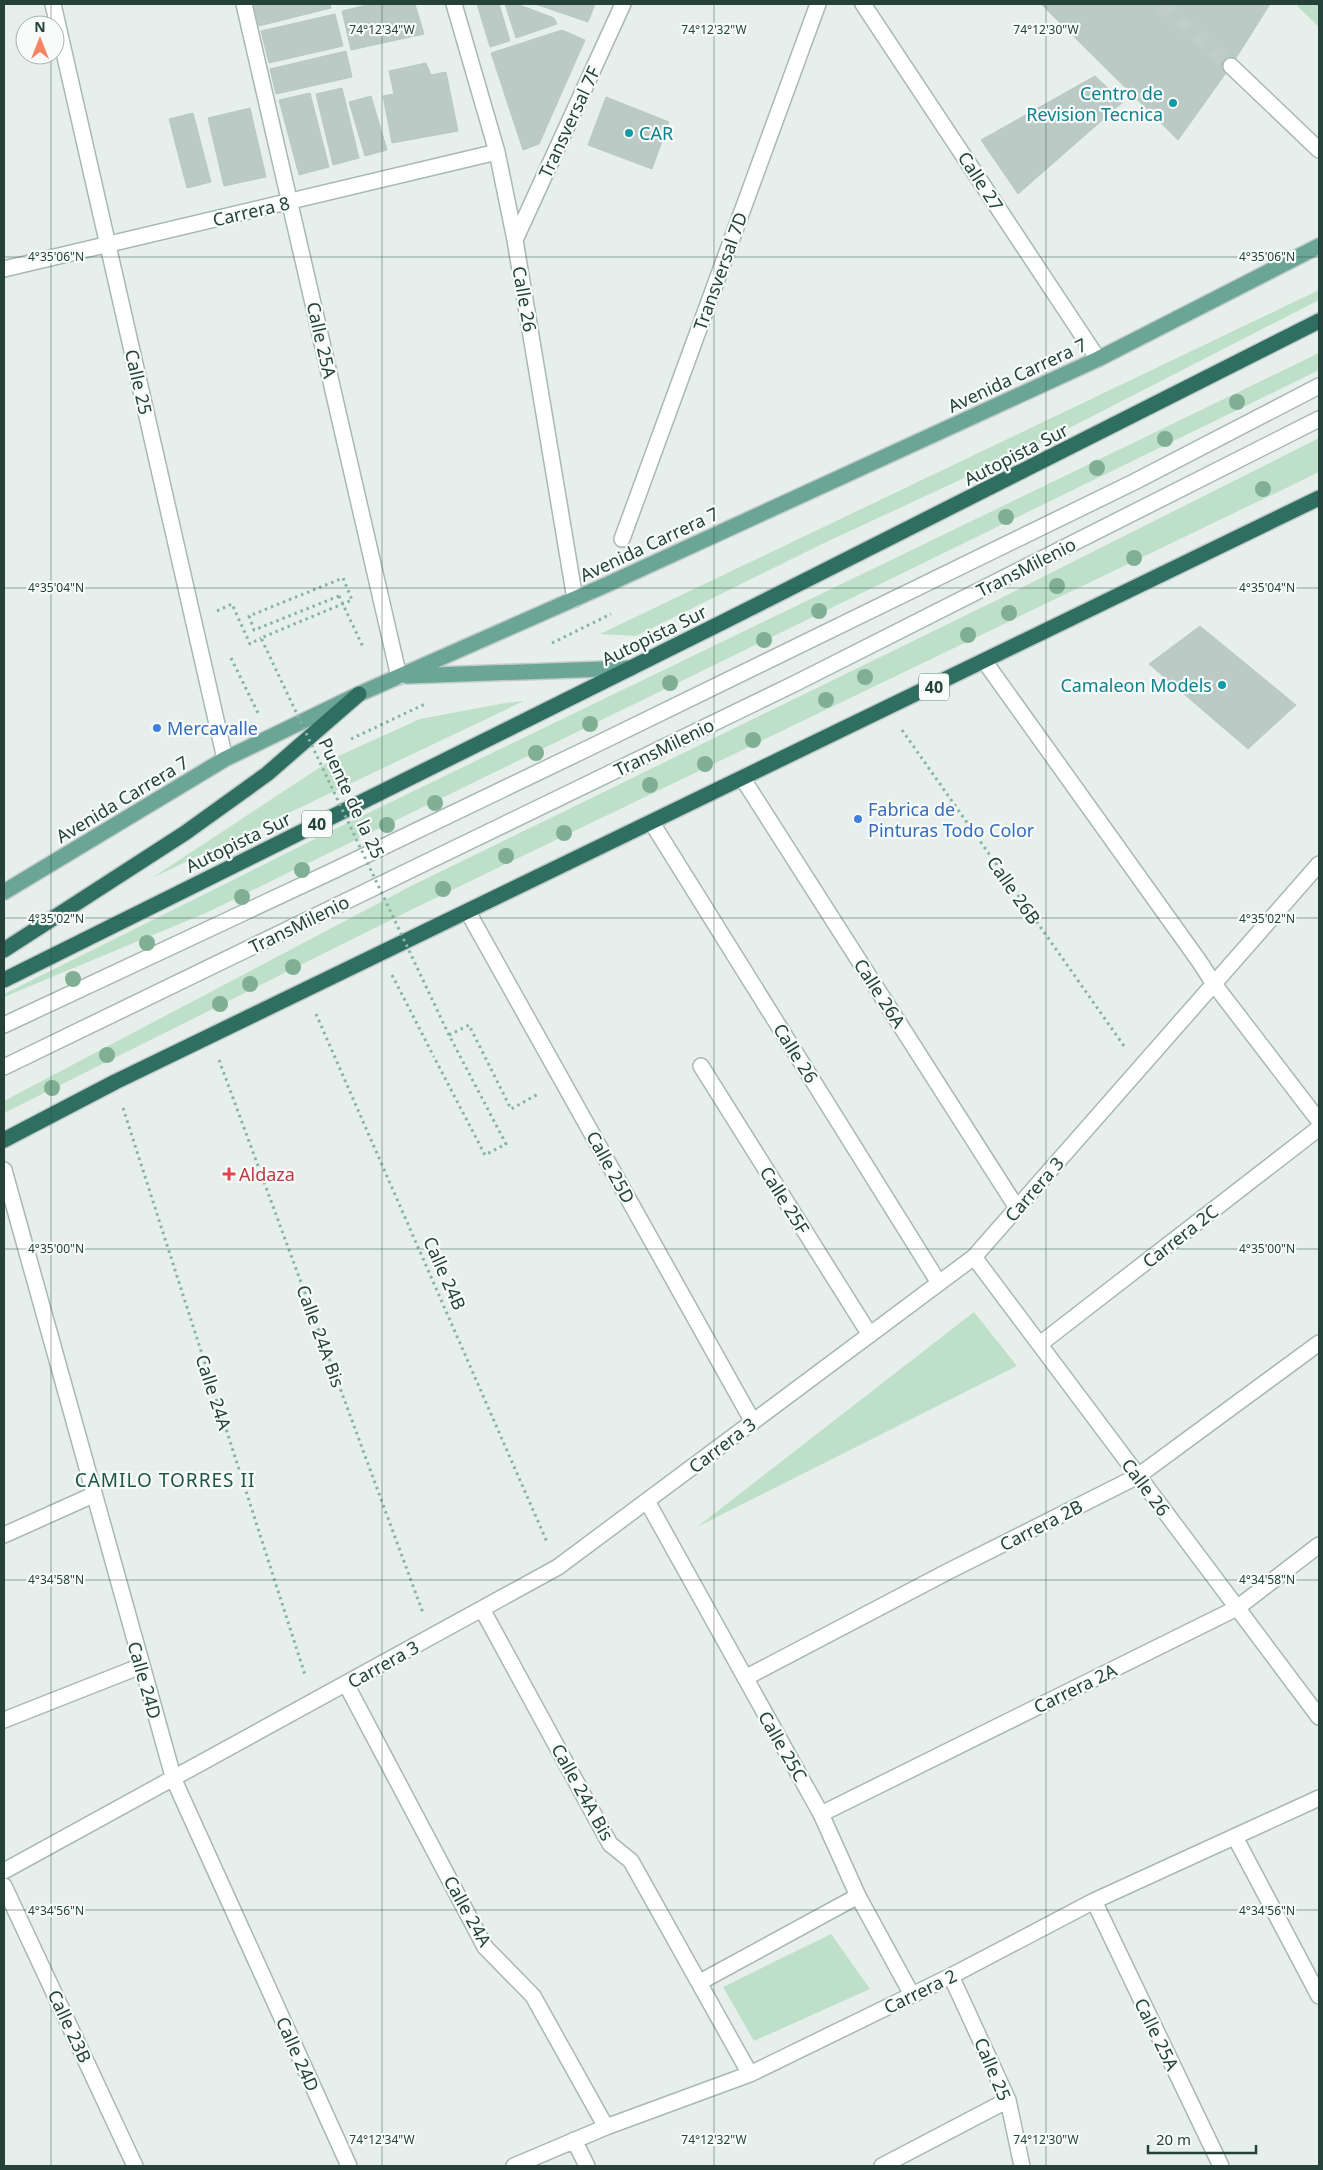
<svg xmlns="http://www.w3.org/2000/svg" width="1323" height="2170" font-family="'Noto Sans',sans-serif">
<rect width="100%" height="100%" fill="#e6efeb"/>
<path fill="#bfe0c8" d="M1299,4h20v23l-22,-21z
M1319,290v10l-273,140 -224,104 -186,92 -36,-2z
M1319,353v17l-1111,542 -204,85v-3l329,-164z
M1319,438v34l-900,434 -415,207v-12l407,-215 584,-285z
M524,701l-372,177 182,-120 86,-39 85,-16z
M974,1312l43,54 -320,161z
M831,1934l39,55 -116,52 -31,-54z"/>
<path fill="#bbcac4" stroke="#b8c9c2" d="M253,4h77l1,4 -72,18z
M371,4h44l9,30 -73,16 -9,-39z
M477,4h22l11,37 -20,6z
M505,4h12l37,14 3,6 -41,14z
M535,4h60l-7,18z
M1041,4h229l-39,62 -53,74z
M335,14l8,32 -74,17 -8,-32z
M562,30l23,10 -46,104 -16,6 -32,-97z
M346,51l6,26 -76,17 -6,-25z
M426,63l5,12 15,-3 12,59 -66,12 -9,-47 11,-2 -5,-23z
M1095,76l28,26 -105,92 -37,-54z
M342,88l17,70 -26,7 -17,-71z
M310,93l19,74 -30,8 -20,-75z
M371,96l16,54 -22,6 -16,-54z
M606,97l63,25 -17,47 -64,-24z
M250,108l16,69 -42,9 -16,-68z
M193,113l18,69 -24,6 -18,-69z
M1200,626l96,79 -48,44 -99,-85z"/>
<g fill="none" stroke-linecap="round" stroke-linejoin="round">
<path stroke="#bfccc8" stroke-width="15" stroke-dasharray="15 8" stroke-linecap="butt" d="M1161,4l70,62"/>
<defs>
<path id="minor" d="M53,4l172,755
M244,4l155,673
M454,4l43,148 18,88 60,359
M863,4l235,355
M1231,66l88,84
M515,240l108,-236
M4,269l493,-117
M622,539l196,-535
M985,662l214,299 15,23 105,137
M743,779l274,429
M652,823l287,460
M468,912l285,510
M4,1025l335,-157 258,-124 537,-262 185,-96
M701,1066l169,269
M4,1067l790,-383 525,-265
M4,1170l170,610 175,386
M974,1257l345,460
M1040,1344l279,-216
M647,1501l174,313 37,82 54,99
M4,1535l89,-40
M482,1609l128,235 21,17 119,213
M745,1678l202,-106 191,-96 181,-133
M346,1684l139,263 48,49 73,131
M4,1720l137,-54
M821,1814l416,-206 82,-63
M1235,1837l84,159
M4,1871l554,-304 416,-310 345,-393
M4,1886l131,280
M1094,1901l127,265
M951,1976l57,124 14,66
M700,1982l158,-86
M574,2140l13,26
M514,2166l92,-39 144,-53 201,-98 143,-75 225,-103
M882,2166l126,-66"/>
<path id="major" d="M407,676l224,-8
M4,892l221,-133 134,-65 247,-109 492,-226 221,-113"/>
<path id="highway" d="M4,950l181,-117 82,-59 92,-80
M4,980l723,-360 592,-299
M4,1140l111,-58 1204,-584"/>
</defs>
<use href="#minor" stroke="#a8b8b2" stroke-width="18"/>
<use href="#major" stroke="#c2cac8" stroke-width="18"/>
<use href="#highway" stroke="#c2cac8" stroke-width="18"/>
<path stroke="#86b3a5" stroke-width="3" stroke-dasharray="2.5 4" stroke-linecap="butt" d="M339,596l25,53
M217,611l15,-7 18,40 11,-6
M552,643l59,-29
M231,658l27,55
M902,730l222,316
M351,739l76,-36
M392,975l42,82
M316,1014l231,528
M449,1035l20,-10 42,84 29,-16
M219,1060l204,553
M123,1108l182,567"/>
<use href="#minor" stroke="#fff" stroke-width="15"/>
<use href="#major" stroke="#6aa596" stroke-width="15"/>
<use href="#highway" stroke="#2f6f62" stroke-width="15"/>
<path stroke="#86b3a5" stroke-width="3" stroke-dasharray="2.5 4" stroke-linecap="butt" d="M339,596l-85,34 -5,-14 94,-38 9,22 -91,38 188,397 57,109 -21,11 -51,-98"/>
</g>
<g fill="#80af93">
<circle cx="1237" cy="402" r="8"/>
<circle cx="1165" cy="439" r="8"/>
<circle cx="1097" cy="468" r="8"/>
<circle cx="1263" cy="489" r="8"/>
<circle cx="1006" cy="517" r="8"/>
<circle cx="1134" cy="558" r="8"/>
<circle cx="1057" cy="586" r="8"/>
<circle cx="819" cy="611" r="8"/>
<circle cx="1009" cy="613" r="8"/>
<circle cx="968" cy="635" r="8"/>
<circle cx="764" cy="640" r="8"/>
<circle cx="865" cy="677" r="8"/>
<circle cx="670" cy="683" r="8"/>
<circle cx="826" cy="700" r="8"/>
<circle cx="590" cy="724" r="8"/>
<circle cx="753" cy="740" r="8"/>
<circle cx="536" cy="753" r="8"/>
<circle cx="705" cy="764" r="8"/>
<circle cx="650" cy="785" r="8"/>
<circle cx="435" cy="803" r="8"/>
<circle cx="387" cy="825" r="8"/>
<circle cx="564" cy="833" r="8"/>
<circle cx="506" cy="856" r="8"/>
<circle cx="302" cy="870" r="8"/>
<circle cx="443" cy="889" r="8"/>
<circle cx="242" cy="897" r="8"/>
<circle cx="147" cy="943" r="8"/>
<circle cx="293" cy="967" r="8"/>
<circle cx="73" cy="979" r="8"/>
<circle cx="250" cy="984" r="8"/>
<circle cx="220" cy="1004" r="8"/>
<circle cx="107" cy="1055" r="8"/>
<circle cx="52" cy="1088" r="8"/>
</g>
<path fill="none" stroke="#24423a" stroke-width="1" stroke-opacity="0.45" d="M51,4v21M382,4v2162M714,4v2162M1046,4v2162M51,55v2111M4,257h1315M4,588h1315M4,918h1315M4,1249h1315M4,1580h1315M4,1910h1315"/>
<g fill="#0f9aa8" stroke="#f7fbf9" stroke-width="2">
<circle cx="1173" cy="103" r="5"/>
<circle cx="629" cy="133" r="5"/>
<circle cx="1222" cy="685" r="5"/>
</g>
<g fill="#3f7fe0" stroke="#f7fbf9" stroke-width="2">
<circle cx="157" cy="728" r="5"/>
<circle cx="858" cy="819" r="5"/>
</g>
<path fill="#e0444e" stroke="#f7fbf9" stroke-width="2" d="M226.5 1166.5h5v5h5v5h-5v5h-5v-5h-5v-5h5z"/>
<g text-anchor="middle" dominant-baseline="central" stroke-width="4.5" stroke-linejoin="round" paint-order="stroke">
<g fill="#f7fbf9" stroke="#637a73" stroke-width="1">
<rect x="919" y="673.5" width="30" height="27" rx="4"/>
<rect x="302" y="810.5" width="30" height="27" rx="4"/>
</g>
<g font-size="16" font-weight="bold" fill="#24423a">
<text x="934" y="687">40</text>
<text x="317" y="824">40</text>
</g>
<g font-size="18" fill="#0d838f" stroke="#f7fbf9" text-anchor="end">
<text x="1163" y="93">Centro de<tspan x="1163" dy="21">Revision Tecnica</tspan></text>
<text x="639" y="133" text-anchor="start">CAR</text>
<text x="1212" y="685">Camaleon Models</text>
</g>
<g font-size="18" fill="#24423a" stroke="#f7fbf9">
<text transform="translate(569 122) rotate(-65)">Transversal 7F</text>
<text transform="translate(981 181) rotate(57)">Calle 27</text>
<text transform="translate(251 211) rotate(-13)">Carrera 8</text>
<text transform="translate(720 271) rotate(-70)">Transversal 7D</text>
<text transform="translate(525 299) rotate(80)">Calle 26</text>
<text transform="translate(322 340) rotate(77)">Calle 25A</text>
<text transform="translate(1017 375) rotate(-25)">Avenida Carrera 7</text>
<text transform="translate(139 382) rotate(77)">Calle 25</text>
<text transform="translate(1016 454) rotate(-27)">Autopista Sur</text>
<text transform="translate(649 544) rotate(-25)">Avenida Carrera 7</text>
<text transform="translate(1026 567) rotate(-27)">TransMilenio</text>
<text transform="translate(654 635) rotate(-26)">Autopista Sur</text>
<text transform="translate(664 747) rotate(-26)">TransMilenio</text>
<text transform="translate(352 798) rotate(65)">Puente de la 25</text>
<text transform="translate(122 799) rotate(-31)">Avenida Carrera 7</text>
<text transform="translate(238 842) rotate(-26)">Autopista Sur</text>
<text transform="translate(1014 890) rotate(55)">Calle 26B</text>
<text transform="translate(299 924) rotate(-26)">TransMilenio</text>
<text transform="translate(880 993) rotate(57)">Calle 26A</text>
<text transform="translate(796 1053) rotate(58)">Calle 26</text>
<text transform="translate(611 1167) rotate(61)">Calle 25D</text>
<text transform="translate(1034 1189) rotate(-49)">Carrera 3</text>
<text transform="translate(785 1200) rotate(58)">Calle 25F</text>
<text transform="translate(1180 1236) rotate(-38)">Carrera 2C</text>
<text transform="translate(445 1273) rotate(66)">Calle 24B</text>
<text transform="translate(321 1336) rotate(70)">Calle 24A Bis</text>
<text transform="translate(214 1392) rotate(72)">Calle 24A</text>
<text transform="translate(722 1445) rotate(-37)">Carrera 3</text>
<text transform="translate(1146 1487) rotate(53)">Calle 26</text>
<text transform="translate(1041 1525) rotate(-27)">Carrera 2B</text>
<text transform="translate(383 1664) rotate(-29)">Carrera 3</text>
<text transform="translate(145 1680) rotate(74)">Calle 24D</text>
<text transform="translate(1075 1688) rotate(-26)">Carrera 2A</text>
<text transform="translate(783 1746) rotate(60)">Calle 25C</text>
<text transform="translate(583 1792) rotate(61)">Calle 24A Bis</text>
<text transform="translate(468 1911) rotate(61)">Calle 24A</text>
<text transform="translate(920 1991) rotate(-26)">Carrera 2</text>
<text transform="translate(70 2026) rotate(65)">Calle 23B</text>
<text transform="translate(1157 2034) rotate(64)">Calle 25A</text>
<text transform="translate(298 2054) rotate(66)">Calle 24D</text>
<text transform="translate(993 2069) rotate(67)">Calle 25</text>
</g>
<g font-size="18" fill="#366cbe" stroke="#f7fbf9" text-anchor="start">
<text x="167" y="728">Mercavalle</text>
<text x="868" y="809">Fabrica de<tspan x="868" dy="21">Pinturas Todo Color</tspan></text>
</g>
<g font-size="18" fill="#be3a42" stroke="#f7fbf9" text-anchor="start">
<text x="239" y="1174">Aldaza</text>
</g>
<g font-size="19" letter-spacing="1" fill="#1f5548" stroke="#f7fbf9">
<text x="165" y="1480">CAMILO TORRES II</text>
</g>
</g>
<g font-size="12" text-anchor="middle" fill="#24423a" stroke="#f7fbf9" stroke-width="4.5" stroke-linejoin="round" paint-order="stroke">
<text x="382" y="34">74°12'34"W</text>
<text x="714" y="34">74°12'32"W</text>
<text x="1046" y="34">74°12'30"W</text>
<text x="56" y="261">4°35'06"N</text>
<text x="1267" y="261">4°35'06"N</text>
<text x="56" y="592">4°35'04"N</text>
<text x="1267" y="592">4°35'04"N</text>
<text x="56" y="923">4°35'02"N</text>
<text x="1267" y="923">4°35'02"N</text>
<text x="56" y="1253">4°35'00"N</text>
<text x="1267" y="1253">4°35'00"N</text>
<text x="56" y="1584">4°34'58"N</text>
<text x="1267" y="1584">4°34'58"N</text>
<text x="56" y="1915">4°34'56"N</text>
<text x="1267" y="1915">4°34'56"N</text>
<text x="382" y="2144">74°12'34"W</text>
<text x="714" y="2144">74°12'32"W</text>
<text x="1046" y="2144">74°12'30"W</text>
</g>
<rect width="1323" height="2170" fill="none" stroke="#24423a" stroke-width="10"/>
<g transform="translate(40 40)"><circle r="24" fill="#f7fbf9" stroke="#a3b1ad"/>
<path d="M0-4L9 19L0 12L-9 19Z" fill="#f4845f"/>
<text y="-8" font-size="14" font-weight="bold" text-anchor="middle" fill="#24423a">N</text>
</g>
<path d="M1148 2145v8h108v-8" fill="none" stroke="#24423a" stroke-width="2.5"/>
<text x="1156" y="2145" font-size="15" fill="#24423a" stroke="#f7fbf9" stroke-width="4" paint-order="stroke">20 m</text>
</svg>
